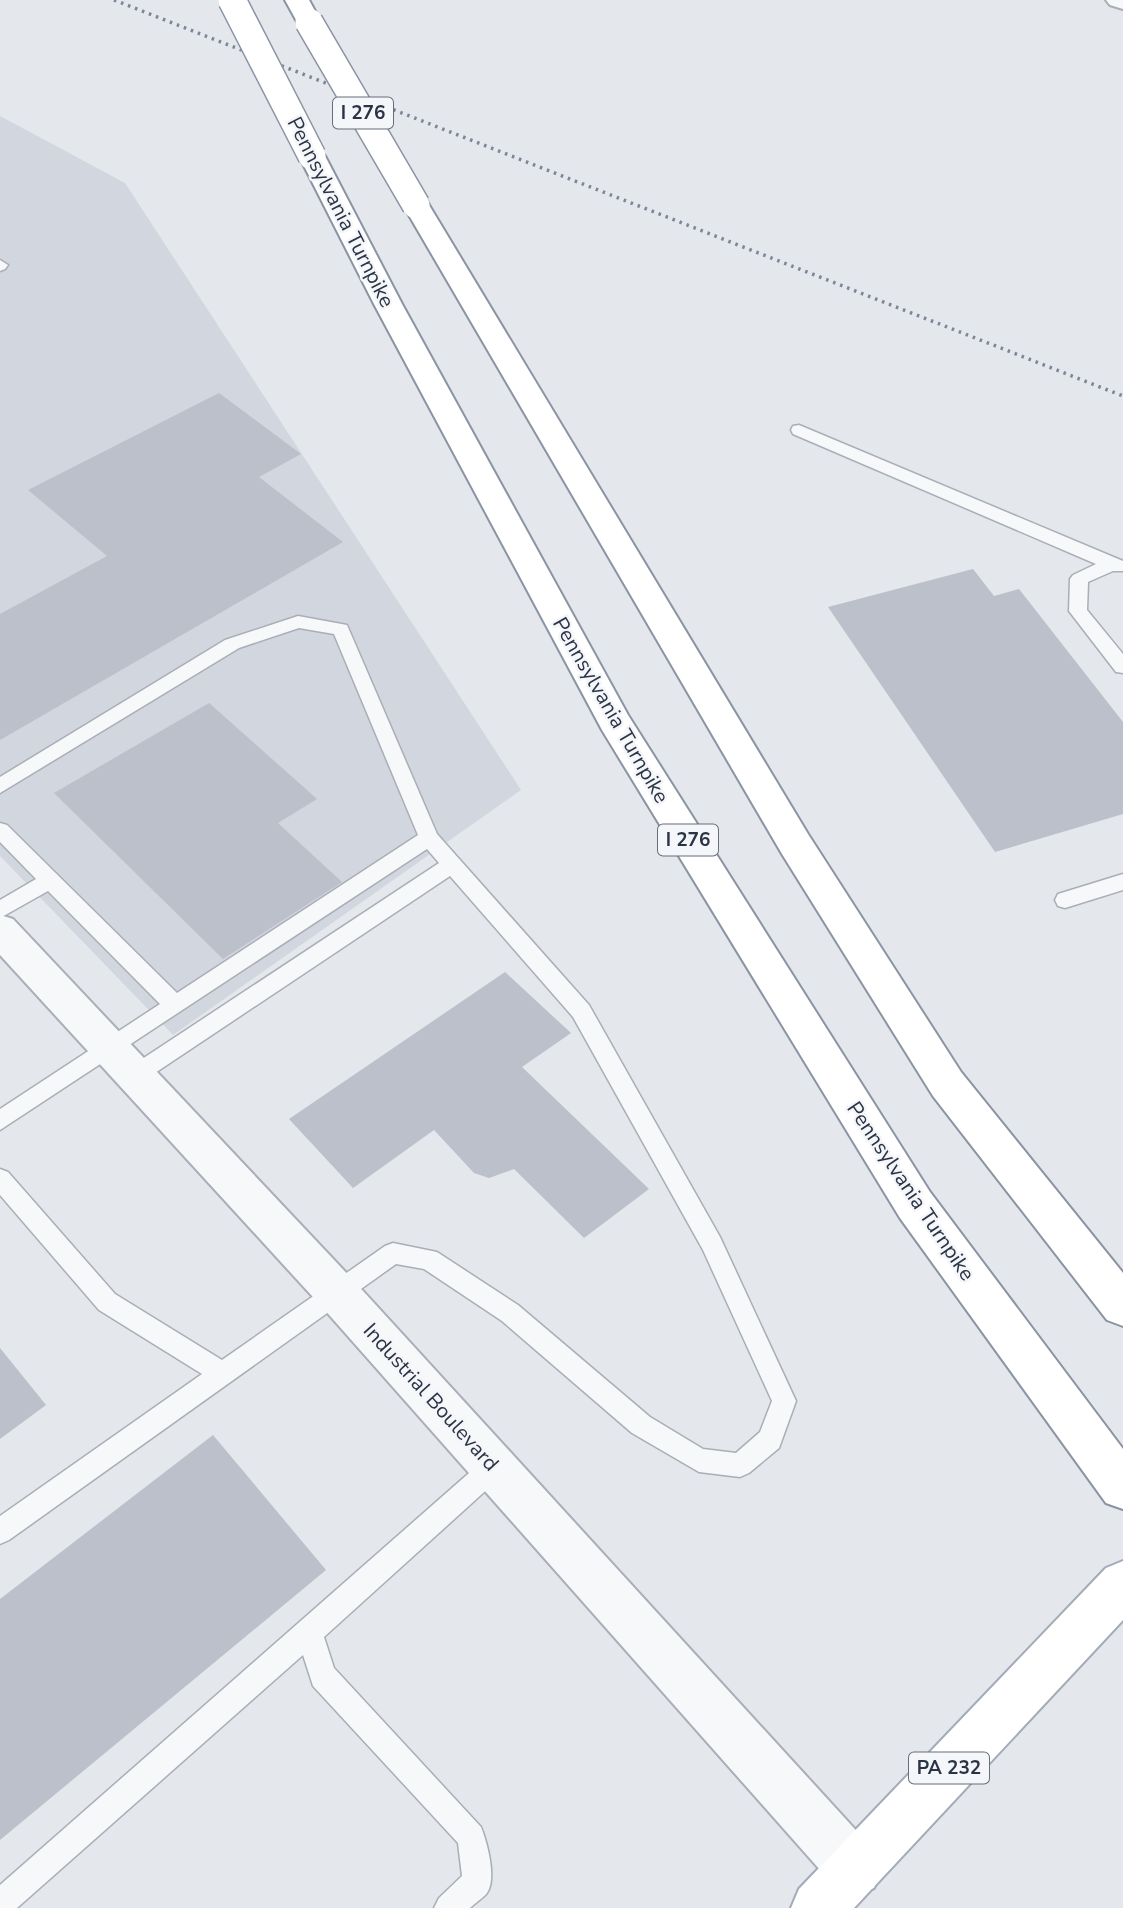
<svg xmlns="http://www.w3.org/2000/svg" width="1123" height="1908" font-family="'Nunito Sans',sans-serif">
<rect width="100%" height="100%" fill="#e4e7ec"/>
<path fill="#d2d6de" d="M0,116l125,67 396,607 -348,245 -173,-179z"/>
<path fill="#bbc0ca" d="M219,393l82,61 -42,23 84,65 -343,198v-126l107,-58 -79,-66z
M973,569l21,27 25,-7 104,133v92l-128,38 -167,-245z
M209,703l108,96 -39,24 64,59 -119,77 -169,-166z
M505,972l66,61 -49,34 127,122 -65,49 -70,-69 -25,9 -15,-5 -40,-43 -81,58 -64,-69z
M0,1348l46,57 -46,34z
M213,1435l113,135 -326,270v-241z"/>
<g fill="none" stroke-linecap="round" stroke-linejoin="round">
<defs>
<path id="lane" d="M0,260l8,5 -3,4 -5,2z
M799,425l324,136v10h-10l-25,11 -1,28 36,44v19l-7,-1 -47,-61 1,-32 3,-4 23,-11 -303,-130 -2,-4 2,-4z
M298,616l49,9 90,209 152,171 131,232 76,164 -17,47 -30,25 -9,4 -41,-5 -67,-39 -130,-112 -78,-52 -28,-5 -387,276 -9,4v-28l202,-142 -103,-64 -99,-115v-26l8,3 107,122 107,66 163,-114 8,-3 44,9 81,53 132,112 53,32 33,4 24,-21 12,-31 -69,-151 -130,-233 -123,-141 -307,205 -8,3 -8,-3 -3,-6 3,-6 312,-206 -12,-14 -427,281v-21l160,-105 -112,-113 -48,27v-18l36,-21 -36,-37v-19l7,2 170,168 241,-158 -84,-201 -35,-6 -60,20 -239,145v-16l225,-137z
M1123,874v16l-58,18 -7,-2 -3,-6 3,-6z
M494,1455l9,4 4,8 -4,8 -179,162 10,31 147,159c6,15 16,51 6,66 -4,5 -12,10 -17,15h-36l5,-10 23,-22 -4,-33 -145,-157 -10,-31 -286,253h-17v-23l485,-426z"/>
<path id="street" d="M1106,0h17v9l-13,-4z
M0,915l13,4 340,361 521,570 7,19 -7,19 -19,7 -19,-7 -513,-580 -323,-353z"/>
<path id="primary" d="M1123,1561v59l-269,288h-63l8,-19 307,-321z"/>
<path id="highway" d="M285,0h24l12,22 -3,5 -9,2 -9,-2z
M312,148l9,2 4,6 77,148 226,411 302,477 193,257v60l-17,-6 -206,-285 -298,-488 -228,-426 -75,-148 4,-6z
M416,197l10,2 3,6 379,629 153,238 162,201v53l-16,-6 -174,-224 -151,-242 -379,-649 3,-6z"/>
</defs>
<use href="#lane" stroke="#a9aeb7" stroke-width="3"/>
<use href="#street" stroke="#a9aeb7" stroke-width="4"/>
<use href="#primary" stroke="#a3abb8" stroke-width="4"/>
<use href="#highway" stroke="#8b94a3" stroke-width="4"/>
<use href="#lane" fill="#f7f8fa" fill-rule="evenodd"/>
<use href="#street" fill="#f7f8fa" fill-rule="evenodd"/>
<use href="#primary" fill="#fff" fill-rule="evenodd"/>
<use href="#highway" fill="#fff" fill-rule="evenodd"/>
<path stroke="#7d8696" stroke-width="3.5" stroke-dasharray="2.5 5" stroke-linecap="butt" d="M114,0l1009,396"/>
<defs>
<path id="highway-bridge" d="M232,0l80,156
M309,22l107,183"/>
</defs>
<use href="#highway-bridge" stroke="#8b94a3" stroke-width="30" stroke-linecap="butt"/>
<use href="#highway-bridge" stroke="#fff" stroke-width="27"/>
</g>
<g text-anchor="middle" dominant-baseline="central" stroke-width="5" stroke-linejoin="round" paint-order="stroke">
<g fill="#f4f6f9" stroke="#676e7b" stroke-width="2">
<rect x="333" y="97.5" width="60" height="31" rx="5"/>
<rect x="658" y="824.5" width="60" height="31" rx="5"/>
<rect x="909" y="1752.5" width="80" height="31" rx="5"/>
</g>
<g font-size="19" font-weight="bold" fill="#2b3445">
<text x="363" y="113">I 276</text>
<text x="688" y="840">I 276</text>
<text x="949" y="1768">PA 232</text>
</g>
<g font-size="21" fill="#2b3445" stroke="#f4f6f9">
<text transform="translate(341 212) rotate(63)">Pennsylvania Turnpike</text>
<text transform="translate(611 710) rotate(60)">Pennsylvania Turnpike</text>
<text transform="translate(911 1191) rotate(56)">Pennsylvania Turnpike</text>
<text transform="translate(431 1397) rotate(48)">Industrial Boulevard</text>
</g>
</g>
</svg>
